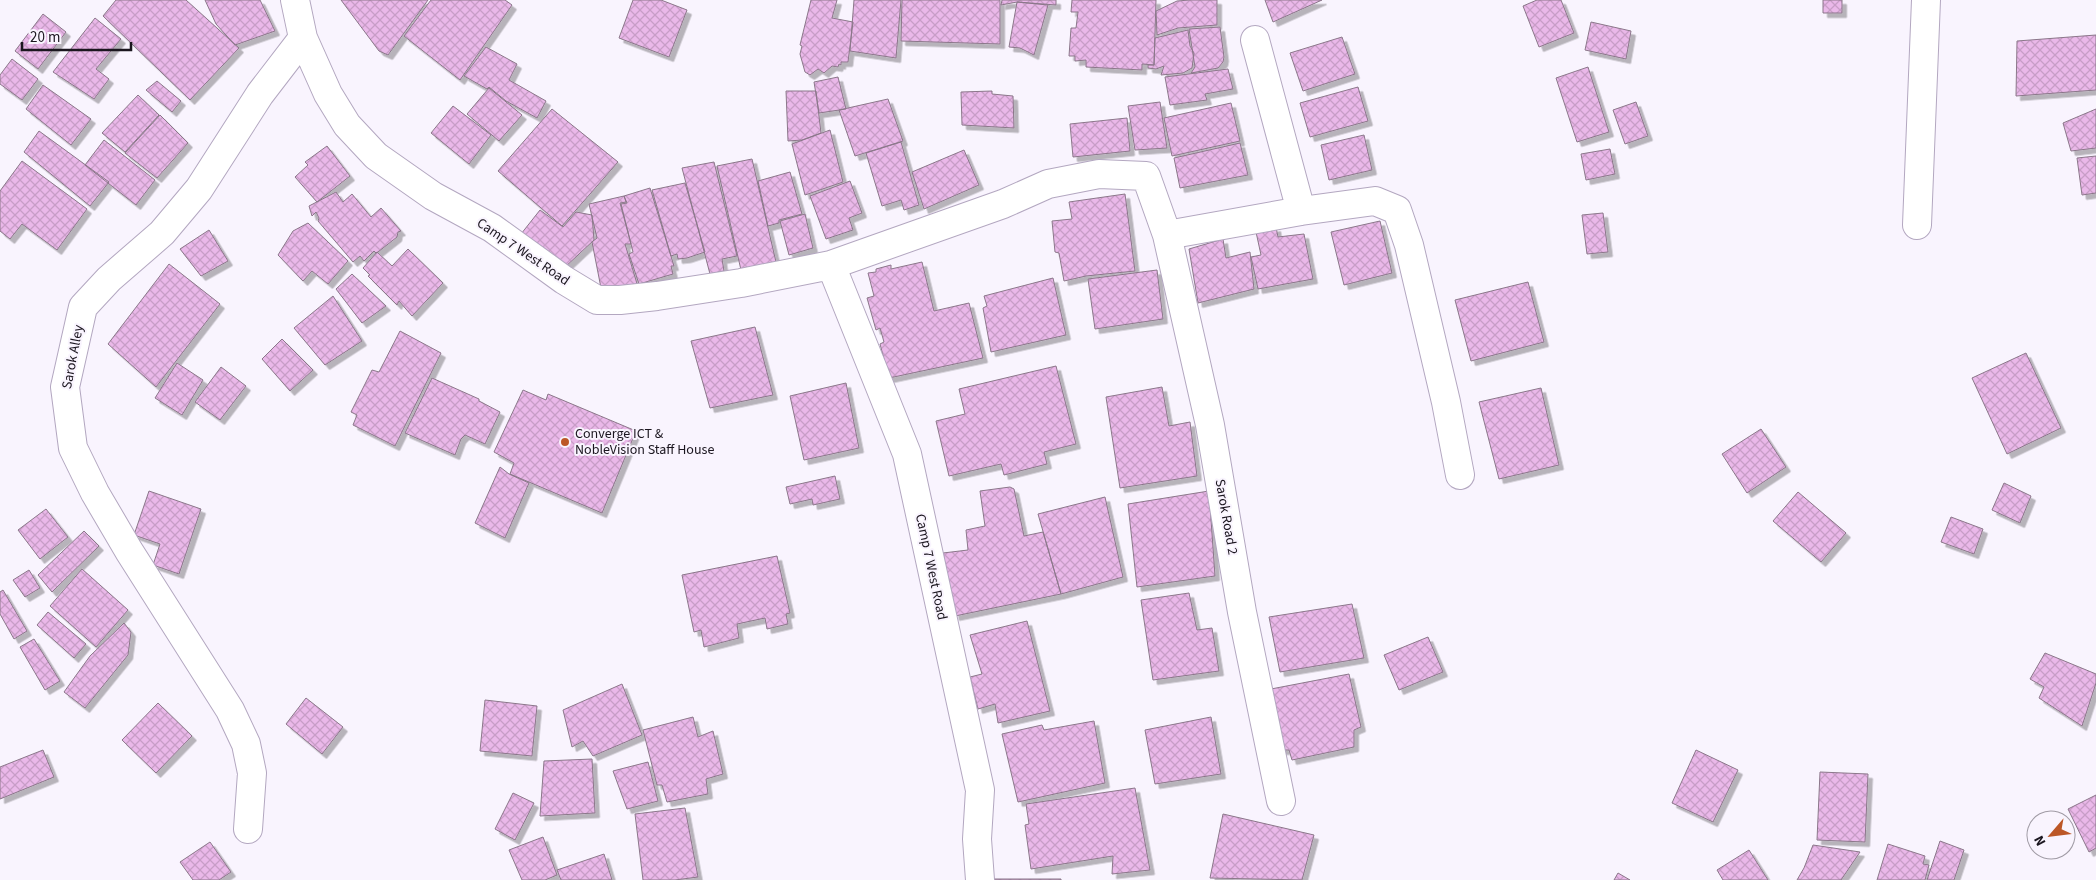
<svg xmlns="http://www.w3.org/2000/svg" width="2096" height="880" font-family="'Source Sans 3',sans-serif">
<defs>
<pattern id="building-cross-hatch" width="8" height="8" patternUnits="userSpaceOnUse" patternTransform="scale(1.25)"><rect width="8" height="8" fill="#eab8e9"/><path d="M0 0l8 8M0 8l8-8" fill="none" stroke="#c89dc7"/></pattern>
<filter id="shadow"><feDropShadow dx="4.5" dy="4.5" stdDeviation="0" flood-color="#0004"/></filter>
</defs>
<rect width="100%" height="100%" fill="#f9f4fe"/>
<path fill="url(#building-cross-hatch)" stroke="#8b778a" filter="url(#shadow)" d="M116,0h70l53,48 -49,52 -87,-84z
M205,0h55l15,31 -40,14 -19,-21z
M341,0h87l-40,55 -9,-4z
M431,0h74l7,5 -52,75 -56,-44z
M633,0h28l26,10 -18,47 -50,-19z
M811,0h26l-5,18 21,4 -5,40h-7v3l-2,-1 -1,3 -6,-1 -8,7 -6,-4 -8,6 -5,-3 -5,-18 2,-8 -2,-1z
M854,0h47l-5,58 -46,-7z
M902,0h98v44l-99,-3z
M1002,0h54v5l-39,-3 -16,3z
M1072,0h84l-2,65 -12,-1v6l-56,-3v-7l-11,1v-5h-6l2,-28h5l2,-16h-7z
M1190,0h27v25l-39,3 -21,7 -1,-24 21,-10z
M1265,0h57l-49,22z
M1537,0h24l13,33 -35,14 -16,-41z
M1823,0h19v13h-19z
M1017,2l31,3 -14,50 -14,-7 -11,-1z
M43,14l23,18 -28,37 -23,-18z
M95,18l26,21 -25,30 13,10 -15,20 -41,-27z
M1591,22l40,9 -5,28 -41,-9z
M1220,27l4,30 -1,5 -5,6 -27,5 4,-6 -6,-38z
M1188,30l2,16 4,7 -2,15 -9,5 -22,2 3,-9 -8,3 -8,-1v-3h6l1,-27z
M2096,35v55l-80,6 1,-55z
M1342,37l13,37 -52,17 -13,-38z
M486,47l31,17 -8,16 37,21 -9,17 -31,-17 -17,-14 -2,2 -23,-13z
M12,59l26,20 -16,21 -22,-16v-9z
M1588,67l21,65 -32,10 -21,-64z
M1228,69l5,20 -28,5 2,6 -37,5 -5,-28z
M838,77l8,32 -27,4 -5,-31z
M157,81l24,20 -9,11 -26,-22z
M43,85l48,34 -20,26 -45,-36z
M1358,87l10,34 -58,16 -10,-34z
M489,88l33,27 -23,26 -32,-27z
M786,91h30l5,42 -19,7 -14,1z
M992,91v3l21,2 1,32 -52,-3 -1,-33z
M138,95l21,20 -34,37 -23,-19z
M888,99l15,42 -48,15 -16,-46z
M1160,102l7,46 -32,2 -7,-44z
M1636,102l12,34 -23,8 -12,-34z
M1231,103l9,38 -68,15 -8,-38z
M453,106l38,29 -22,29 -38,-31z
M552,109l66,53 -56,64 -64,-55z
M2096,109v39l-25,3 -8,-28z
M160,115l28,28 -31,35 -32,-25z
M1127,118l3,33 -57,6 -3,-33z
M830,130l13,52 -38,13 -13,-51z
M39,131l70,51 -19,24 -66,-54z
M1364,135l8,35 -43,10 -8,-35z
M104,140l51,40 -19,25 -51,-40z
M901,142l18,63 -15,5 -3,-10 -19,6 -16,-53z
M1240,143l8,32 -68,13 -6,-30z
M327,146l23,30 -33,26 -22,-25 13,-12 -3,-3z
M1610,149l5,25 -29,6 -5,-26z
M964,150l15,35 -55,24 -12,-37z
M2096,156v37l-14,2 -5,-37z
M752,159l24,103 -35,8 -24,-104z
M22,161l65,48 -30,41 -35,-26 -12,15 -10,-8v-40z
M714,162l23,94 -15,3 2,12 -14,3 -28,-106z
M790,172l12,42 -23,6v3l-11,3 -10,-45z
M850,181l12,32 -13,5 4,12 -27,9 -16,-43z
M685,183l20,69 -18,6 -9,1 -1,-5 -6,2 -19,-66z
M650,188l24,78h-3l2,8 -34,10 -10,-30 4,-2 -12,-48 6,-1 -3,-7z
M336,192l7,10 9,-8 19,23 10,-9 20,23 -3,1 -1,5 -19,15 -2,1 -2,-2 -10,10 -4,-5 -7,6 -35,-41 1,-3 -3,-6 -4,4 -3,-10z
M1125,194l10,77 -49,5 -22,5 -5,-28 -4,-1 -3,-31 20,-2 -3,-17z
M624,196l2,6 -6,1 11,41h-6l13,43 -37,1 -9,-46 5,-4 -8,-34z
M540,210l23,17 13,-15 16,3 2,25 -31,29 -42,-35z
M1603,213l5,39 -21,2 -5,-39z
M805,214l8,34 -24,7 -9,-34z
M1380,221l12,52 -48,12 -13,-53z
M308,223l40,38 -20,23 -16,-13 -9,10 -25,-26 15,-24z
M1276,227l2,10 26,-3 9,45 -55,10 -7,-32 10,-2 -5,-23z
M209,230l19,31 -27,15 -21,-27z
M1223,239l3,19 24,-6 4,37 -56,14 -9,-54z
M408,249l35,34 -31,33 -13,-15 -2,4 -29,-29 2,-1 -7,-7 14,-16 15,14z
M922,262l12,49 35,-8 14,55 -94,20 -9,-34 4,-2 -4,-14 -4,2 -9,-32 7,-2 -6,-23 8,-1v-3l15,-4v4z
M169,264l51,40 -64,83 -48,-43z
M1157,270l6,49 -68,10 -7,-50z
M352,274l34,32 -24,17 -26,-34z
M1053,278l13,57 -75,17 -8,-44 4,-2 -3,-10z
M1528,282l16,60 -73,19 -16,-61z
M333,296l29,45 -37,24 -31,-37z
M755,327l18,68 -63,13 -19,-67z
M400,331l41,22 -46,93 -42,-21 4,-10 -6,-3 21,-42 7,2z
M282,339l31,31 -23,21 -28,-32z
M2026,353l35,75 -54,26 -35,-76z
M177,363l26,17 -21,35 -27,-17z
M1056,366l20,78 -32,8 3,12 -43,11 -3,-11 -52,12 -13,-55 29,-7 -6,-25z
M221,367l25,19 -26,34 -25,-18z
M432,378l47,21v2l21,11 -15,32 -20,-9 -4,4 -6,16 -50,-22z
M846,383l13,65 -55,12 -14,-64z
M1162,387l7,39 21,-4 7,54 -77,12 -14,-91z
M1541,388l18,77 -60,14 -20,-77z
M523,390l23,10 2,-6 88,37 -34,82 -92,-39 4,-11 -20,-11z
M1761,429l25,38 -39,26 -25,-39z
M500,467l9,7 20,9 -24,55 -30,-15z
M835,476l5,23 -27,6 -1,-6 -22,5 -4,-17z
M2004,483l27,13 -11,27 -28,-13z
M1010,487l4,2 10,47 19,-4 18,62 -106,22 -12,-63 25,-3 -2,-20 19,-4 -5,-35z
M149,491l52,18 -22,65 -26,-9 7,-21 -26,-9z
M1209,491l6,85 -78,11 -9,-83z
M1798,492l48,41 -25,29 -48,-41z
M1105,497l18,80 -62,17 -23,-80z
M46,509l22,28 -28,22 -22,-29z
M1951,517l32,12 -9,25 -33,-12z
M84,531l15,15 -47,46 -14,-17z
M777,556l13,57 -4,1 2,10 -21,5 -2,-11 -28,6 2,14 -35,9 -3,-17 -7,2 -12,-57z
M82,569l46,41 -32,37 -46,-41z
M29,570l11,18 -15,9 -12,-17z
M3,590l24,41 -13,8 -14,-25v-22z
M1189,593l8,37 15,-2 7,43 -66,9 -12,-80z
M1352,604l12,54 -84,14 -11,-55z
M48,612l38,32 -12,14 -37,-33z
M1027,621l23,90 -52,12 -3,-19 -17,5 -8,-32 12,-3 -12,-39z
M124,623l7,9 -3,23 -43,53 -21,-16 26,-36z
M1428,637l15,35 -44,18 -15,-35z
M34,639l26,42 -15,9 -25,-43z
M2045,653l51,21v9l-14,43 -43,-28 5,-11 -14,-8z
M1349,674l12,53 -7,3v17l-62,13 -3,-10h-9l-9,-61z
M622,684l20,51 -49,21 -10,-15 -11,6 -9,-37z
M306,698l37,29 -21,27 -36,-30z
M485,700l52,6 -5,50 -52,-5z
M158,703l34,33 -36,37 -34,-33z
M693,717l5,20 15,-6 10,43 -17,5 2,15 -41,8 -5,-17h-5l-14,-55z
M1211,717l10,57 -66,10 -10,-54z
M1094,721l11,62 -87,19 -16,-68 40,-9 2,5z
M43,750l11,27 -54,22v-32z
M1696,750l42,20 -25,52 -41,-19z
M592,759l3,54 -55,3 4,-55z
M648,762l10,39 -31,8 -14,-38z
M1820,772l48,2 -3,68 -48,-2z
M1135,788l15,82 -38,4 1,-18 -82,13 -6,-44 4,-1 -3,-20z
M513,793l21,10 -19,37 -20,-11z
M2096,795v53l-7,4 -21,-43z
M685,808l13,69 -23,3h-32l-8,-66z
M1223,814l91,21 -12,45 -92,-2z
M543,837l14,38 -12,5h-23l-13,-30z
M1940,841l24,9 -10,30h-27z
M210,842l21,30 -12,8h-26l-13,-18z
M1888,844l37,12 -2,8 6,1 -4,15h-48z
M1813,845l47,7 -19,28h-44l7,-12z
M1749,850l19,30h-45l-6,-10z
M604,854l8,26h-51l-4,-10z
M1618,873l12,7h-16z
M987,879h74v1h-74z"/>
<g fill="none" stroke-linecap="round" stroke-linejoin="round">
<defs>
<path id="minor" d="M295,0l8,38 25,56 19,31 29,31 57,40 59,32 72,52 33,20h23l37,-4 84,-13 90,-18 172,-61 45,-20 51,-10 47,2 21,59 43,190 32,187 39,189
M1255,40l46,171
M1917,225l9,-225
M1167,235l134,-24 74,-10 22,9 12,35 37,157 14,73
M831,265l76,189 73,336 -3,49 3,41
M248,829l4,-56 -6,-29 -16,-34 -101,-159 -34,-58 -22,-45 -8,-61 18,-80 26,-28 53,-46 37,-44 61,-95 43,-56"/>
</defs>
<use href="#minor" stroke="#b3a7c0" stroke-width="30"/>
<use href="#minor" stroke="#fff" stroke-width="28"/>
</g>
<circle fill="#bc5727" stroke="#f9f4fe" stroke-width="2" cx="565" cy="442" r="5"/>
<g text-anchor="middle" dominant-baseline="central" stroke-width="4" stroke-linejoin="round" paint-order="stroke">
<g font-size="14" fill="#1b161f" stroke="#f9f4fe">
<text transform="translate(523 252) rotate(34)">Camp 7 West Road</text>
<text transform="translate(73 357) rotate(-79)">Sarok Alley</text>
<text transform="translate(1226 517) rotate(80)">Sarok Road 2</text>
<text transform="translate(931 567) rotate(78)">Camp 7 West Road</text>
</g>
<g font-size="14" fill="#1b161f" stroke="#f9f4fe" text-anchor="start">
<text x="575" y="434">Converge ICT &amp;<tspan x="575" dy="16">NobleVision Staff House</tspan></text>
</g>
</g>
<g transform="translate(2051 835) rotate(242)"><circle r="24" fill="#f9f4fe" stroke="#a09ba5"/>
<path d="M0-4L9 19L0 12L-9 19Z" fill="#bc5727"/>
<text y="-8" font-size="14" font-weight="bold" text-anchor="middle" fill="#1b161f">N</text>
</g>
<path d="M22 42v8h109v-8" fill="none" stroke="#1b161f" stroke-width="2.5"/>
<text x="30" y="42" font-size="15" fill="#1b161f" stroke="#f9f4fe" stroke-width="4" paint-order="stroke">20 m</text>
</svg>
